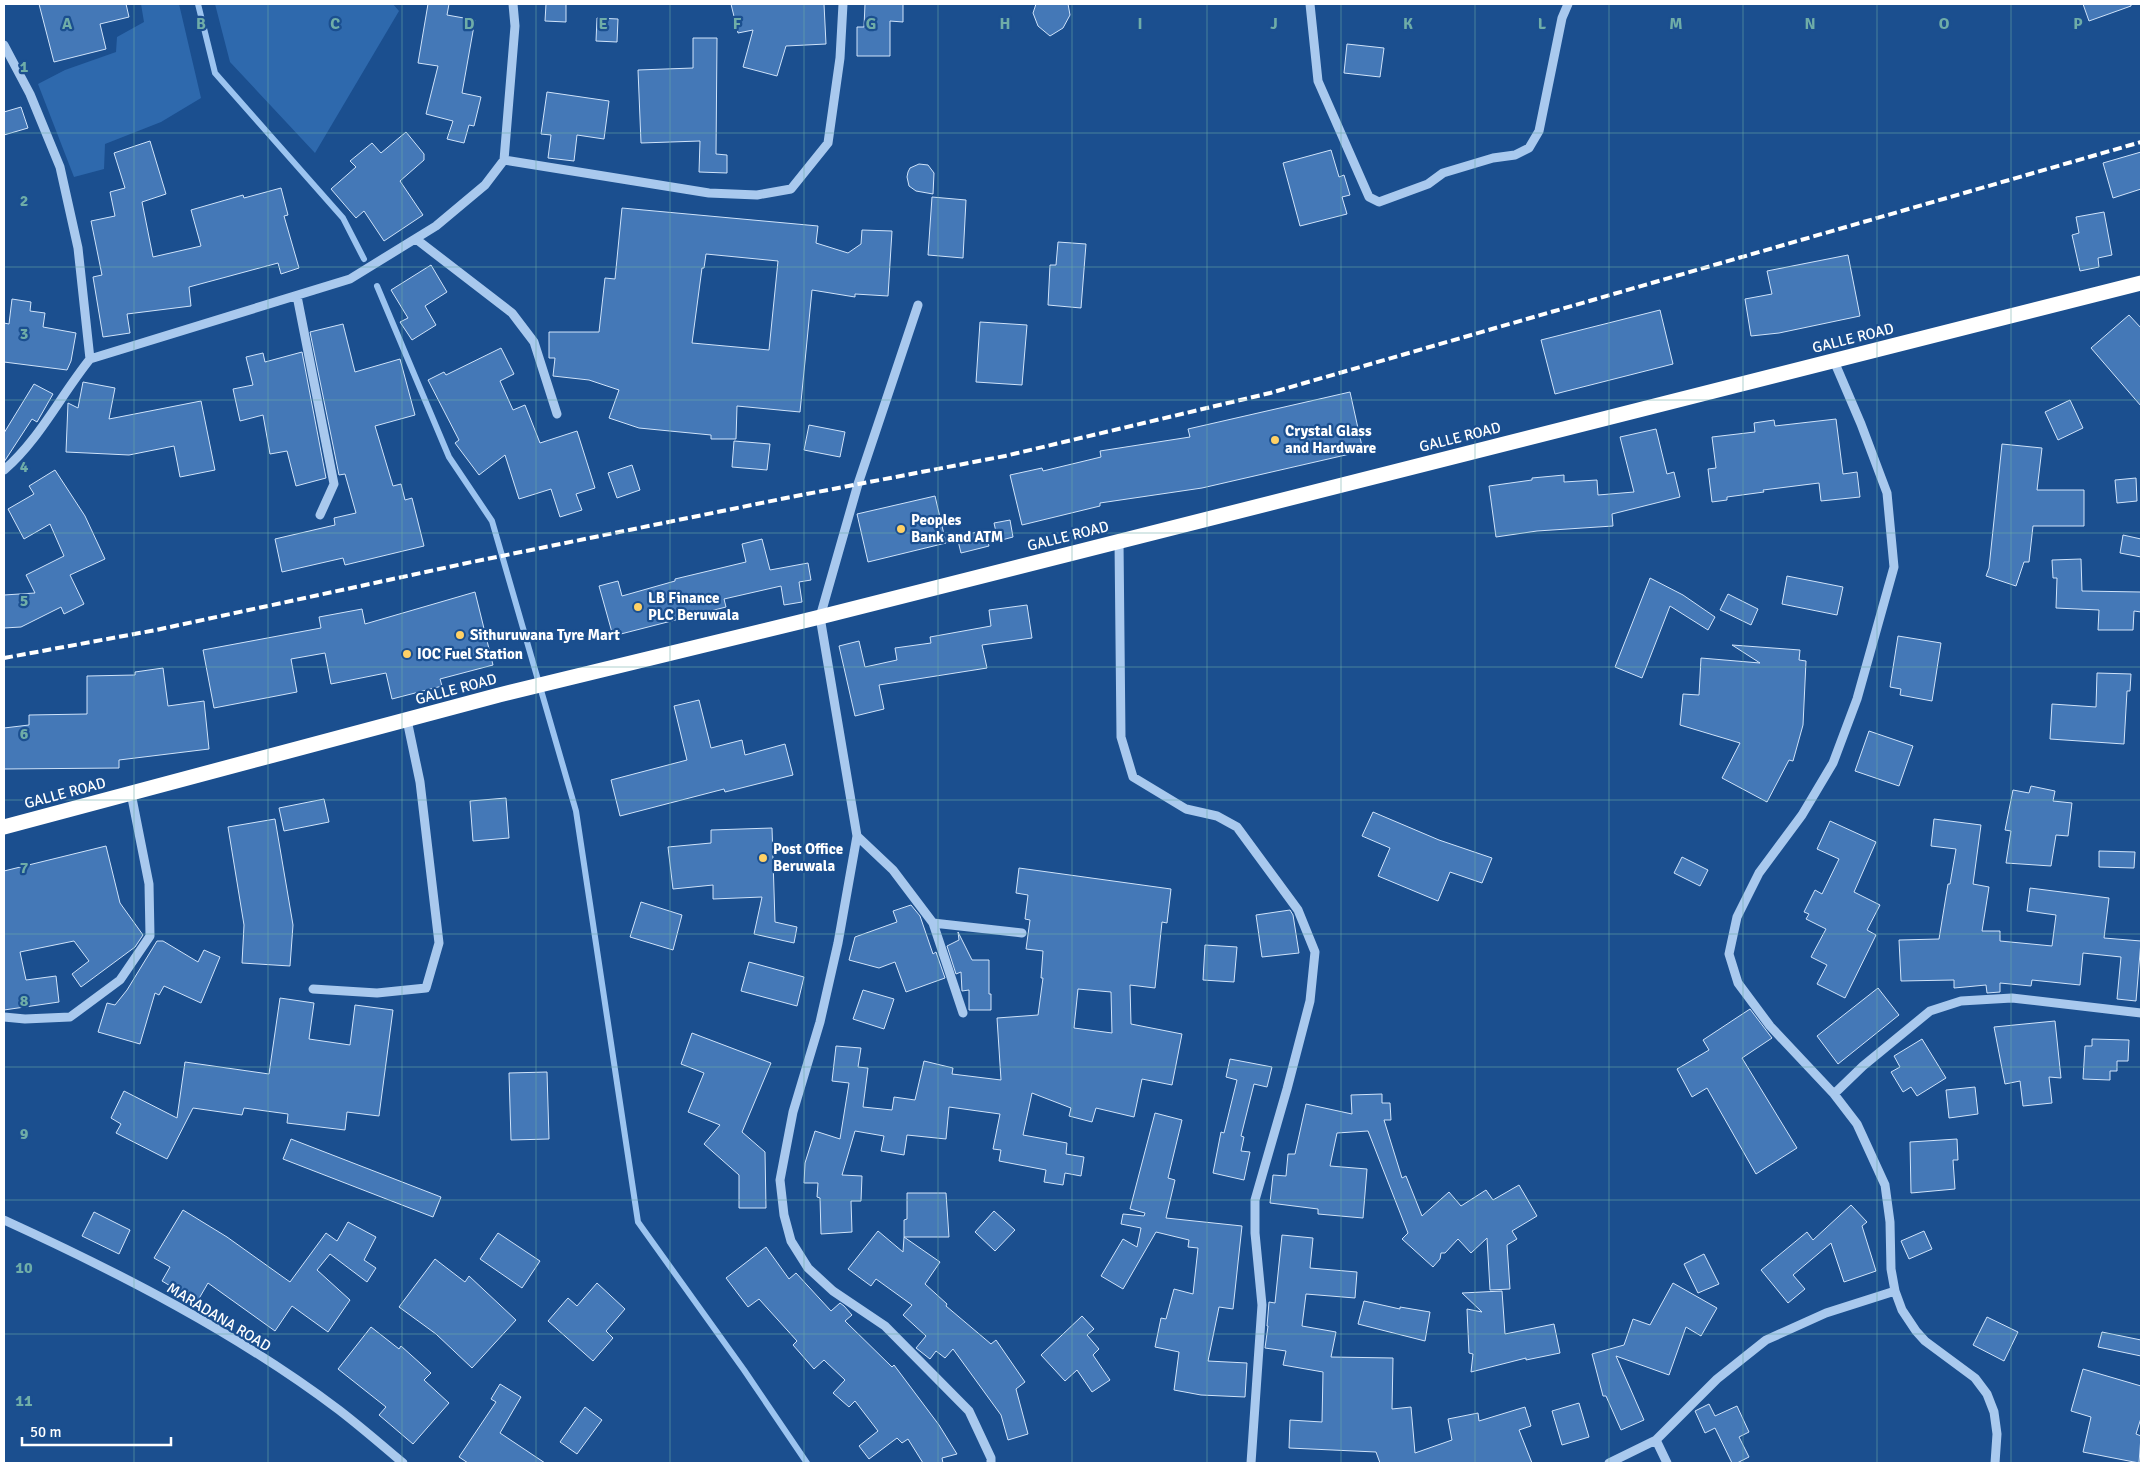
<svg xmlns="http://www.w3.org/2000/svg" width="2145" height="1467" font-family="Signika,sans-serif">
<rect width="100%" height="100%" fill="#1b4f8f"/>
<path fill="#2e69ad" d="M141,4h38l22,94 -40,24 -56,22 -1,25 -30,8 -36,-93 27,-14 51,-18 1,-15 27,-15z
M215,4h178l6,7 -84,142 -85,-91z"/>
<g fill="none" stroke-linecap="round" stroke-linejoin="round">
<path stroke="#9cc4f0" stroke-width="6" d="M198,4l17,69 128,145 21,41
M377,286l72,171 43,64 84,290 62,411 106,148 63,93"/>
</g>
<path fill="#4478b7" stroke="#cfe3fa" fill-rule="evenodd" d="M39,4h87l3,13 -29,7 6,25 -52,13z
M428,4h21l-2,11 28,5 -13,73 19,4 -7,29 -5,-1 -5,18 -17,-4 6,-18 -27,-7 12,-48 -20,-3z
M546,4h20v18l-21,-1z
M731,4h93l2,40 -40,2 -9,30 -34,-9 10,-37 -15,3z
M865,4h38v18l-13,-1v35h-33v-29h7z
M1036,4h32l2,11 -7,13 -13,8 -12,-10 -5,-13z
M2083,4h48v2l-42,15z
M597,18l21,1 -1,23 -21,-1z
M693,38h24l-1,116 11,1v18l-28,-1 1,-31 -59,2 -3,-73 55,-2z
M1347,44l37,4 -4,29 -36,-4z
M547,92l62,9 -5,38 -27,-4 -3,26 -26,-3 3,-23 -10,-1z
M21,107l7,21 -24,7v-23z
M406,132l18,22v6l-24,21 23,34 -39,26 -20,-30 -8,7 -25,-29 25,-22 -6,-6 22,-18 9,10z
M150,141l16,53 -24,8 11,55 48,-11 -10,-36 52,-15 1,3 37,-10 7,27 -4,1 15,52 -18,6 -3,-11 -89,24 2,19 -64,8 3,19 -27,4 -10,-60 9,-2 -11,-54 24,-5 -5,-24 15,-4 -11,-35z
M1331,150l8,27 5,-2 6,20 -8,2 5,17 -47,12 -17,-63z
M2141,152v37l-28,9 -10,-35z
M919,164l9,1 6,8 -1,21 -17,-3 -7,-5 -2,-9 1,-5 2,-4z
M932,197l34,3 -3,58 -35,-3z
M622,208l196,18 -2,17 32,10 13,-9 1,-14 30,1 -4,65 -33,-2v3l-43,-7 -12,122 -63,-6 -1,33h-25v-4l-72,-7 -30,-10 10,-28 -30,-10 -36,-4 2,-18h-6v-26h50l6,-54 10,1zM706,254l72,7 -9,89 -77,-7 10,-75h2z
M2104,212l8,43 -14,3 1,9 -19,4 -8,-36 7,-2 -3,-16z
M1058,242l28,2 -5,64 -33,-3 2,-40h6z
M1848,255l12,61 -81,17 -28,3 -6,-37 27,-5 -5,-23z
M431,265l16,27 -22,14 11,19 -24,15 -12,-18 8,-4 -17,-28z
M12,299l19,3 -1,9 15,2 -2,14 33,6 -5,28 -4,9 -63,-8v-39l5,1z
M1660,310l13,54 -118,30 -14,-54z
M2129,315l12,13v78l-50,-58z
M980,322l47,3 -5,60 -46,-3z
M343,324l12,48 45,-13 15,56 -40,11 18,60 8,-2 4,16 7,-2 12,48 -79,19 -2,-7 -61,14 -7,-33 60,-14 -1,-7 22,-5 -11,-39 -6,1 -29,-143z
M501,348l13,26 -14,7 13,29 12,-5 15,38 37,-12 18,57 -19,6 6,16 -22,7 -9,-28 -32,10 -14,-44 -26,20 -24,-32 4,-3 -31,-60 16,-8 2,3z
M302,352l24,126 -30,8 -9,-35 -17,3 -7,-39 -23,6 -7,-32 20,-4 -7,-28 17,-4 2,9z
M83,382l32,6 -6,31 92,-18 14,69 -35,7 -6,-31 -45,9 -63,-3 2,-49 10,5z
M34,384l19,10 -16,28 -5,-3 -28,43v-29z
M1350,392l13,59 -161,37 -102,15v3l-78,19 -12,-50 32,-7 1,3 58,-14 -1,-6 90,-14 -2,-8z
M2070,400l13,28 -25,12 -13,-28z
M1836,419l7,55 14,-2 3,25 -39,4 -2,-18 -56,7 1,2 -37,5v3l-15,2 -4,-33 8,-1 -4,-31 43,-5 -1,-9 20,-3 1,6z
M809,425l36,7 -5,25 -36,-7z
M1656,429l11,45 7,-2 6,25 -68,17 1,12 -76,5 -41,6 -7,-51 43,-6v-2l32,-3v7l33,-2 1,15 36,-3 -14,-55z
M734,441l36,3 -3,26 -35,-3z
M2002,444l40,4 -5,42h47v36h-51l-4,36h-5l-8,24 -30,-10 3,-8z
M632,465l8,25 -23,8 -9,-25z
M55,470l30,46 20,43 -35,16 14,29 -20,10 -3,-7 -40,20 -17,1v-33l31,-2 -9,-18 38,-19 -14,-32 -26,15 -16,-30 26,-15 -5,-8z
M2136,478l1,23 -20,2 -2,-23z
M935,496l11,47 -78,19 -11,-48z
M1010,520l3,17 -15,4 -4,-18z
M985,530l4,16 -28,7 -4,-16z
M2123,535l18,4v18l-21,-4z
M762,539l8,31 38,-7 3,17 -12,2 3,20 -18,3 -3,-19 -57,13 2,8 -113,29 -14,-50 19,-5 4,15 53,-15v-2l71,-17 -4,-18z
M2081,559l1,32 59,1v20l-7,-1 -1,19h-35l1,-20 -43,-2 1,-30h-4l-1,-18z
M1787,576l56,11 -6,28 -55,-11z
M1650,578l33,17 32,22 -7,13 -38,-24 -28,72 -27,-11z
M475,592l18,73 -53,14 2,7 -50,13 -6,-26 -55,11 -6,-31 -34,6 6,33 -83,16 -11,-58 118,-22 -2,-11 43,-8 3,15z
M1728,594l30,15 -7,16 -31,-15z
M1027,605l5,33 -50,7 5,23 -108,17 5,24 -29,7 -16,-70 20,-5 6,26 32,-7 -2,-12 36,-5 -1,-6 61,-11 -2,-16z
M1898,636l43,7 -9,58 -32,-6 1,-6 -11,-2z
M1732,645l68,5 -1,10 7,1 -3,64 -10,36 -4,-1 -22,42 -45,-24 18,-35 -60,-18 3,-31 16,1 2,-37 59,5z
M163,668l5,38 36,-5 5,48 -90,11v8l-115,1v-41l25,-3v-10l58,-1v-38l48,-1v-3z
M2097,673l34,1 -1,17h-3l-3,53 -74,-5 2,-35 44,3z
M699,700l12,48 31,-8 3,15 40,-11 8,31 -68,17 -1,-3 -104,27 -9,-36 76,-20 -13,-54z
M1869,731l44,15 -14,40 -44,-15z
M2031,786l24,5 -2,10 19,2 -4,33 -12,-1 -5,31 -45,-3 5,-32 -6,-1 8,-40 16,3z
M506,798l3,40 -36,3 -3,-40z
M324,799l5,23 -45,9 -5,-23z
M1373,812l66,28 53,18 -10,25 -32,-11 -12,29 -60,-25 12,-28 -28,-12z
M275,819l18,106 -3,41 -48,-3 2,-38 -16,-98z
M1934,819l47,6 -8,59 16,3 -7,44h18v10l52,5 4,-31 -29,-4 3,-23 79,10 -5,40 37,3 -5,60 -19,-2 4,-42 -38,-4 -3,32 -48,-5 -1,6 -31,-3v9l-13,1 -1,-8 -32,3v-8l-53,1 -2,-41 40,-1 9,-55h2l6,-35 -25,-3z
M1830,821l46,21 -22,50 26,13 -13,25 9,5 -31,63 -28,-14 10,-19 -16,-8 15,-28 -20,-10 3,-5 -5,-2 11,-22 7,4 17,-35 -22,-10z
M772,828l3,94 22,5 -3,16 -40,-9 8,-37 -49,2v-14l-40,4 -5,-42 43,-4v-13z
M106,846l14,57 23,32 -8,12 -54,40 -9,-13 17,-13 -15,-20 -54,11 6,28 30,-4 3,26 -55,8v-139z
M2099,851l36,1 -1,16 -35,-1z
M1682,857l26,13 -8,16 -26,-13z
M1019,868l152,21 -4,34 -5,-1 -7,66 -25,-3 1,39 51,10 -10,51 -30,-6 -8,38 -38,-9 -4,14 -23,-6 2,-8 -39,-15 -9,42 44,8 -1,11 18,3 -3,19 -16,-3 -2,12 -19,-3 2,-12 -47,-9 2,-11 -8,-1 7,-35 -51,-7 -3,32 -39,-4 -3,20 -23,-4 3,-15 -29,-5 -13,44 20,1 -1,25h-10l1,31 -31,2 -1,-36 -3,-1 1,-14h-14l1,-20 10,-32 25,8 9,-56 -17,-2 4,-35 25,2 -3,19 10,1 -5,39 29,3 2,-13 21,3 9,-39 29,7 -1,6 49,6 -4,-62 41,-3 5,-37h-2l2,-27 -17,-2 4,-29 -5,-1 3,-24 -12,-2zM1078,989l33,3 1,41 -38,-5z
M641,902l41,13 -9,35 -43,-13z
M911,905l9,11 13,38 3,-2 9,26 -39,14 -11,-30 -16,6 -30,-8 6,-23 42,-15 -4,-11z
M1290,910l3,5 6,38 -37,4 -6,-42z
M958,932l14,28h17v34h2v16h-22v-20l-7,1 -1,-19 -5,2 -9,-28 12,-6z
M157,941h6l35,21 6,-12 16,7 -19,46 -37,-17 -5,9 -4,-2 -15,51 -42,-12 9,-29 8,2 12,-15z
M1205,945l32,2 -3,35 -31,-2z
M749,962l55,15 -7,29 -56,-15z
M1878,988l21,27 -61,49 -21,-28z
M863,990l31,9 -10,30 -31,-10z
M280,998l34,5 -5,36 41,6 5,-40 38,5 -14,106 -32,-4 -2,18 -58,-7 1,-9 -44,-6 -2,7 -49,-7 -26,51 -51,-26 5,-9 -10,-6 13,-27 53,27 8,-56 84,12z
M1750,1009l22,29 -30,20 55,90 -41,26 -49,-86 -15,9 -15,-28 32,-19 -6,-10z
M2055,1021l6,57 -12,-1 3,26 -29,3 -3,-25 -15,3 -11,-57z
M692,1033l79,30 -29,69 23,20 1,56h-27v-33l-35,-31 16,-19 -32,-13 16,-39 -23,-9z
M1922,1039l24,39 -29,18 -6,-9 -8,5 -12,-20 9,-5 -6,-11z
M2092,1039l37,1 -1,21h-11v10h-7v9l-27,-1 2,-33h7z
M1230,1059l42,8 -5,20 -13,-3 -13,52 3,1 -3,14 9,1 -6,28 -31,-7 8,-41 3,1 13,-53 -11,-3z
M547,1072l2,67 -38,1 -2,-67z
M1975,1087l3,27 -29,4 -3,-28z
M1382,1094v9h8l1,17h-7l18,58 4,-2 16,40 27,-24 12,14 25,-16 7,10 26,-15 18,31 -25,15 5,8 -10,6 3,44 -20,1 -3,-52 -16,15 -13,-14 -13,14h-4l-1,6 -7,8 -31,-28 6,-6 -40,-102 -31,2 -7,33 37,3 -4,49 -45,-4v-5l-48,-6 3,-28 13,1 2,-22h7l11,-50 46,10 -1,-19z
M1155,1113l27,7 -14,58 7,2 -9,38 76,8 -9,83 -14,-2 -11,54 39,2 -2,34 -44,-2 -27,-5 5,-38 -24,-5 6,-29 5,1 8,-30 19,5 5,-46 -10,-1 1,-7 -33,-8 -33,57 -22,-13 22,-37 14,8 4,-19 -20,-4 2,-10 21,2 1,-3 -15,-4z
M291,1139l150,58 -8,20 -150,-58z
M1957,1139l1,21h-5l2,29 -44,4 -1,-51z
M907,1193h39l3,44h-45v-17l3,-1z
M1851,1205l16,17 -5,4 14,45 -32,11 -13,-39 -38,32 12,14 -17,14 -27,-33 46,-38 6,8z
M183,1210l44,27 63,45 36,-49 11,8 11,-19 28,15 -12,23 12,8 -9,14 -37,-28 -13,16 33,30 -22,32 -36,-26 -17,25 -67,-48 -11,19 -35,-21 8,-14 -16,-9z
M994,1211l21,19 -20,21 -20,-19z
M94,1212l36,18 -11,24 -37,-18z
M878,1231l25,21 1,-15 36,25 -15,22 22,20 -1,2 45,38 5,-4 29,42 -9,7 12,45 -20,6 -7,-25 -48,-66 -8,9 -9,-7 -6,8 -14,-11 10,-12 -23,-21 9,-10 -36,-26 -5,7 -23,-17z
M1924,1231l8,18 -23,10 -8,-18z
M498,1233l42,28 -18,27 -42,-29z
M1282,1235l31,3 -3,30 47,4 -2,26 -49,-4 -4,32 34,6 -5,25 62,1 -1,51 19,-2 4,46 37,-13 -4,-21 30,-6 1,8 46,-14 6,19 -12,4 13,33h-152l-4,-11 -87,-4 1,-28 32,2 1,-50 -40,-7 3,-14 -21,-3 3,-22h-1l2,-24 6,1z
M766,1247l23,32 7,-6 35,38 9,-8 4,3 8,9 -7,6 47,46 2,-2 45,60 18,29 -15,4 1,5h-20l-15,-24 -6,4 -5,-5 -28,21 -10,-13 19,-15 -23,-30 -6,6 -16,-14 12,-13 -21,-20 -10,9 -21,-24 4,-4 -38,-42 -11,8 -22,-29z
M1704,1254l15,30 -21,9 -14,-29z
M435,1259l30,23 4,-6 47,44 -44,48 -36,-34 -37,-27z
M597,1283l28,26 -19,22 7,7 -20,23 -45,-40 20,-23 9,8z
M1673,1283l44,25 -16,28 -15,-9 -17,48 -53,-19 28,64 -23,10 -15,-34h-3l-11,-42 32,-9 9,-26 17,6z
M1502,1291l3,43 49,-10 6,29 -34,7v-2l-55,14 2,-18 -4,-1 -2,-44 15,3 -20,-19z
M1364,1301l36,8v-2l30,5 -5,29 -67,-17z
M1082,1316l12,13 -7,6 12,14 -6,6 17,25 -18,12 -15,-22 -12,11 -24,-26z
M1987,1317l31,15 -14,29 -31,-16z
M371,1327l28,22 2,-3 30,27 -7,7 25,23 -36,41 -34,-29 7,-8 -48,-38z
M2102,1332l39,8v16l-43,-9z
M2083,1369l58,17v32l-5,16 5,2 -2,27 -56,-11 8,-35 -20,-6z
M500,1384l21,13 -21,36 45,30h-77l-9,-6 37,-55 -5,-3z
M1579,1403l10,34 -27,8 -10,-34z
M1709,1404l6,12 22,-10 12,26 -10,5 10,20 -12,6h-5l-17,-35 -10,5 -10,-22z
M585,1407l17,13 -25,34 -17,-12z"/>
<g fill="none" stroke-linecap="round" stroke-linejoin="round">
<path stroke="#a9c9ee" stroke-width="9" d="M1310,4l8,77 51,116 10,5 49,-18 15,-11 50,-15 22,-3 14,-7 10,-17 23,-113 6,-14
M4,45l26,49 30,73 18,81 12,111
M504,160l205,33 48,2 34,-6 37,-46 12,-85 3,-54
M416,239l96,74 22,29 23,72
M297,296l37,188 -14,31
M918,305l-60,179 -38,133 37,219 -19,107 -18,79 -27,90 -13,68 4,35 7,26 17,27 25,23 52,35 84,85 22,47v5
M1834,361l27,63 26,69 7,74 -37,132 -24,64 -31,52 -43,58 -22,44 -8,37 9,29 32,43 64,68 23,30 28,61 5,37 1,47 4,22 7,19 14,21 9,10 50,37 12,16 7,18 3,22 -2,29
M4,470c35,-30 57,-75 86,-111l260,-80 86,-53 49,-41 19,-25 11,-134 -2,-22
M1119,541l2,196 12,40 53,32 31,7 20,11 61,83 17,42 -5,49 -23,88 -32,111v33l7,72 -11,158
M857,836l36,34 40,53 30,90
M933,923l89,10
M313,989l64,4 49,-5 13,-45 -19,-161 -13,-62
M4,1017l21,2 45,-2 50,-37 30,-44 -1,-52 -18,-91
M1834,1094l29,-28 67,-55 31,-10 51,-3 129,15
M4,1220c116,53 233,113 335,190 22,17 43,35 64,53
M1656,1440l11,23
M1609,1463l47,-23 61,-61 49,-39 60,-27 69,-22"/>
<path stroke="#fff" stroke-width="15" d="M4,827l495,-132 321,-78 1321,-334"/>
<path stroke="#fff" stroke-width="4" stroke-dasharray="9 4" stroke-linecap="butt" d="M4,658l152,-28 316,-68 319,-65 214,-41 265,-63 871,-251"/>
</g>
<path fill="none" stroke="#6fada8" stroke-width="1" stroke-opacity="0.55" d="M134,4v1459M268,4v1459M402,4v1459M536,4v1459M670,4v1459M804,4v1459M938,4v1459M1072,4v1459M1207,4v1459M1341,4v1459M1475,4v1459M1609,4v1459M1743,4v1459M1877,4v1459M2011,4v1459M4,133h2137M4,267h2137M4,400h2137M4,533h2137M4,667h2137M4,800h2137M4,934h2137M4,1067h2137M4,1200h2137M4,1334h2137"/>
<g fill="#ffd166" stroke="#1b4f8f" stroke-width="2">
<circle cx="1275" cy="440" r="5"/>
<circle cx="901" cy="529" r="5"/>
<circle cx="638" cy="607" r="5"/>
<circle cx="460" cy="635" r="5"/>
<circle cx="407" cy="654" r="5"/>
<circle cx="763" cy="858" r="5"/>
</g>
<g text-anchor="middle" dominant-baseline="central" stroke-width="4.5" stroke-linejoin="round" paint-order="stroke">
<g font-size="15" fill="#fff" stroke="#1b4f8f">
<text transform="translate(1853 338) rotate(-14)">GALLE ROAD</text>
<text transform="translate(1460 437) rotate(-14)">GALLE ROAD</text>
<text transform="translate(1068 536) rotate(-14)">GALLE ROAD</text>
<text transform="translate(456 689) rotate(-15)">GALLE ROAD</text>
<text transform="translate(65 793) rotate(-15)">GALLE ROAD</text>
<text transform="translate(219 1317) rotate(31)">MARADANA ROAD</text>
</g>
<g font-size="15" font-weight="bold" fill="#fff" stroke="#1b4f8f" text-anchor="start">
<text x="1285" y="431">Crystal Glass<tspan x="1285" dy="17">and Hardware</tspan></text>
<text x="911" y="520">Peoples<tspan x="911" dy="17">Bank and ATM</tspan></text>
<text x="648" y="598">LB Finance<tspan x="648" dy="17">PLC Beruwala</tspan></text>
<text x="470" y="635">Sithuruwana Tyre Mart</text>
<text x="417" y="654">IOC Fuel Station</text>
<text x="773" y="849">Post Office<tspan x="773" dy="17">Beruwala</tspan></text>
</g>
</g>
<g font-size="16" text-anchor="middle" font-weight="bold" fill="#6fada8" stroke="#1b4f8f" stroke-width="4.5" stroke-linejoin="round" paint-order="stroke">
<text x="67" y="29">A</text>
<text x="201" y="29">B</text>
<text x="335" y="29">C</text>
<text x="469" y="29">D</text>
<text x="603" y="29">E</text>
<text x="737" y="29">F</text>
<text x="871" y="29">G</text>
<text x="1005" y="29">H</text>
<text x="1140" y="29">I</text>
<text x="1274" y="29">J</text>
<text x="1408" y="29">K</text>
<text x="1542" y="29">L</text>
<text x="1676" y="29">M</text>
<text x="1810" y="29">N</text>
<text x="1944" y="29">O</text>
<text x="2078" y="29">P</text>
<text x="24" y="72">1</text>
<text x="24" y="206">2</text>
<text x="24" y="339">3</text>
<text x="24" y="472">4</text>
<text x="24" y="606">5</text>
<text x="24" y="739">6</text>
<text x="24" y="873">7</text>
<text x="24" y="1006">8</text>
<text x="24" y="1139">9</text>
<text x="24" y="1273">10</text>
<text x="24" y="1406">11</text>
</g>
<rect width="2145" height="1467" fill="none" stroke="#ffffff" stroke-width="10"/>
<path d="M22 1437v8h149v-8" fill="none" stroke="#ffffff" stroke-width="2.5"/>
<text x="30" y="1437" font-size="15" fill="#ffffff" stroke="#1b4f8f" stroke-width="4" paint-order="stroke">50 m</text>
</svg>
